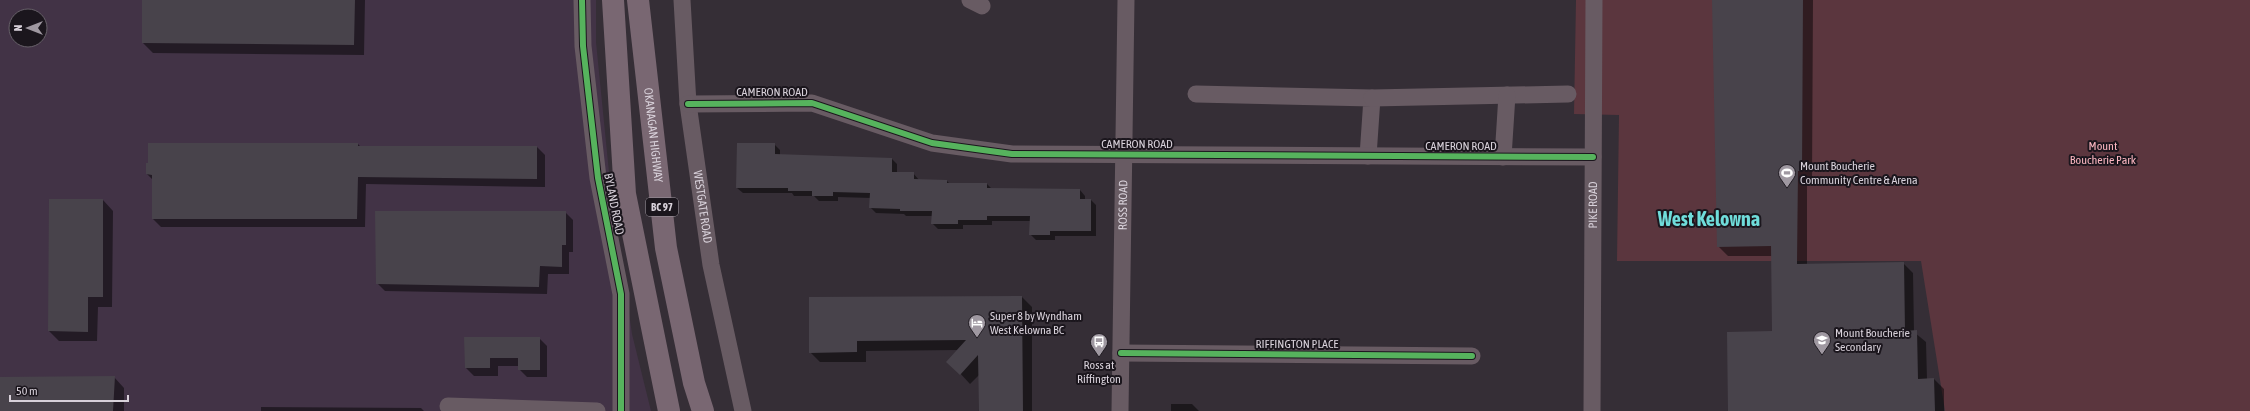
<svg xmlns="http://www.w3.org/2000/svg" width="2250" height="411" font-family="'Asap Condensed',sans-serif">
<rect width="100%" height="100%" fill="#352e36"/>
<path fill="#423346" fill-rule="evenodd" d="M0,0h596v42l14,140 22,152 19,77h-651zM16,16h24v24h-24z"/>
<path fill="#5b363e" d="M1576,0h674v411h-305l-24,-150h-304l2,-146 -45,-1z"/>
<path fill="#0007" d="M143,0h222l-1,55 -211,-2 -10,-10z
M1713,0h100l-1,181h-5v84l96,-2 10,10 1,59 12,10 1,37h7l10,10v22h-215l44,-79 -1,-76h-44l-10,-10z
M358,144l3,3h176l8,8v32l-179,-3 -1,43h-204l-8,-8v-39l-6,-6z
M774,144l6,6v5l112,4 5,5v9h16l6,7 28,1 3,3h37l5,5 88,1 5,6v4h6l5,5v31h-41v4h-19l-6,-6 1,-13h-39v4h-29v4h-25l-6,-6 1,-7h-27l-2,-2 -28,-1 -6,-6 1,-9 -33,-1v4h-19l-5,-5h-20l-2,-3h-49l-6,-5z
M103,200l10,11 -1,96h-14l-1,34h-38l-10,-10z
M565,212l8,8v32h-4v22h-21l-1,20 -162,-3 -8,-8z
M1022,297l10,10v104h-52v-37l-10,10 -12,-13v-21l-92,1v11h-46l-10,-10z
M539,338l8,8v31h-20l-8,-8v-3h-21v10h-24l-8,-8z
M114,377l10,11v23h-124z
M1171,404h21l7,7h-28z
M261,407l160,1 3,3h-163z"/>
<path fill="#48434b" d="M142,0h213l-1,45 -212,-2z
M1712,0h91l-1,171h-4l-1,93 107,-2 1,69 12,-1 1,49 16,-1 1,33h-207l-1,-79 45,-1 -1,-85 -54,1z
M148,143h210v3h179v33l-179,-2 -1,42h-205v-44l-6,-1v-11h2z
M737,143h38v11l117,4v14h22v7l33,1v3h40v5l93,1v10h11v32h-41v4h-21l1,-19h-43v4h-29v4h-27l1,-13h-32v-2l-31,-1 1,-15 -37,-1v4h-21v-5h-24v-3h-52z
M49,199h54v98h-15v35l-40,-1z
M375,211h191v34h-4v22l-22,-1 -1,21 -163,-3z
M1022,296l1,115h-44l-1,-56 -18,20 -14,-13 20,-22 -109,1v11l-48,1v-56z
M464,337h76v33h-22v-12h-28v10h-25z
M115,376l-2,35h-113v-34z"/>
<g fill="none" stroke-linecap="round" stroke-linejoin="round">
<g stroke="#685b63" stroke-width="17">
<path d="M582,0l1,46 15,132 23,116v117"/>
<path id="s1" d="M682,0l6,104 23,161 32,146"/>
<path d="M970,0l12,6"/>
<path d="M1196,94l176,4 -4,58"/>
<path d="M1372,98l196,-4"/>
<path d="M688,104l124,-1 120,40 80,11 581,3"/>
<path d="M1503,157l4,-62"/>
<path d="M1121,353l351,3"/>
<path d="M448,406l149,5"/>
<path id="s2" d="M1120,411l6,-411"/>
<path id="s3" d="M1592,411l2,-411"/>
</g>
<g stroke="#796772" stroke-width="22">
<path d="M613,0l12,194 44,217"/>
<path id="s4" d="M638,0l28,248 28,135 9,28"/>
</g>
<defs>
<path id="cycleway" d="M582,0l1,46 15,132 23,116v117
M688,104l124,-1 120,40 80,11 581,3
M1121,353l351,3"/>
</defs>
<use href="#cycleway" stroke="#1b161d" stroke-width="8"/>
<use href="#cycleway" stroke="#56b35d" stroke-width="6"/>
</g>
<defs>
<symbol id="stadium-pin" viewBox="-11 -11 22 30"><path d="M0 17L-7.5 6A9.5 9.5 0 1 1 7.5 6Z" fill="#9f98a1" stroke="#1b161d"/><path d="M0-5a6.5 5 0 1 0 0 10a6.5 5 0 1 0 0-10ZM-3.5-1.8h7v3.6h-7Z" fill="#fff"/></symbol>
<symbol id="hotel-pin" viewBox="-11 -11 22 30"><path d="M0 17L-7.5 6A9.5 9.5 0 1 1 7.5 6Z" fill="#9f98a1" stroke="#1b161d"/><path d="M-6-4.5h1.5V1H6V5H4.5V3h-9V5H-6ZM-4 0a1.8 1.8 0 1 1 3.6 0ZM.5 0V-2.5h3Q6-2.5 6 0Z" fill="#fff"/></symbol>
<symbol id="school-pin" viewBox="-11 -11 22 30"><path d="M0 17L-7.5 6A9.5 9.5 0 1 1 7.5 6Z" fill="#9f98a1" stroke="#1b161d"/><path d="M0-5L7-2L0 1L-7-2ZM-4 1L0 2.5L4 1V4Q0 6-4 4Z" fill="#fff"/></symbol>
<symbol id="bus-pin" viewBox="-11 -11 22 30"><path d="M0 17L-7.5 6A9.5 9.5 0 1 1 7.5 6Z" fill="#9f98a1" stroke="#1b161d"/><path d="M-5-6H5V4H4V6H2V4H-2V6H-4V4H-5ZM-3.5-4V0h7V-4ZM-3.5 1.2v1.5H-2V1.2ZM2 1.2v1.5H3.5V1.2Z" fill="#fff"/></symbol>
</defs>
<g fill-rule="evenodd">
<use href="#stadium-pin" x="1777" y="163" width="20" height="27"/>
<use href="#hotel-pin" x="967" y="313" width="20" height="27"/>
<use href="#school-pin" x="1812" y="330" width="20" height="27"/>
<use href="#bus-pin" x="1089" y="332" width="20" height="27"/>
</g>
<g text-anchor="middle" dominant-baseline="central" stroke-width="4" stroke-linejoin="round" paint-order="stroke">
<rect fill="#1b161d" stroke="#9f99a1" stroke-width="1" x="646" y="198" width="32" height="18" rx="3"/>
<g font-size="11" font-weight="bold" fill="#d8d1da">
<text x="662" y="207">BC 97</text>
</g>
<g font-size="12" fill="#d8d1da" stroke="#1b161d">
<text x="772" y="92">CAMERON ROAD</text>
<text stroke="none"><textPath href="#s4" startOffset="136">OKANAGAN HIGHWAY</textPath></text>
<text x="1137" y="144">CAMERON ROAD</text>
<text x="1461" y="146">CAMERON ROAD</text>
<text transform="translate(614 204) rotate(79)">BYLAND ROAD</text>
<text stroke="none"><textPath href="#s3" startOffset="206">PIKE ROAD</textPath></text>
<text stroke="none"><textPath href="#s2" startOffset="206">ROSS ROAD</textPath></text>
<text stroke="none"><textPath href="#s1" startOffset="208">WESTGATE ROAD</textPath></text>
<text x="1297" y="344">RIFFINGTON PLACE</text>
</g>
<g font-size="12" fill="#fbb6c0" stroke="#1b161d">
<text x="2103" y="146">Mount<tspan x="2103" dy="14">Boucherie Park</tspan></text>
</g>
<g font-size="12" fill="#d8d1da" stroke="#1b161d" text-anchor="start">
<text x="1800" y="166">Mount Boucherie<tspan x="1800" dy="14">Community Centre &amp; Arena</tspan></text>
<text x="990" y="316">Super 8 by Wyndham<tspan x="990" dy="14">West Kelowna BC</tspan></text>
<text x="1835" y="333">Mount Boucherie<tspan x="1835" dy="14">Secondary</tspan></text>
<text x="1099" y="365" text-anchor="middle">Ross at<tspan x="1099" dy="14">Riffington</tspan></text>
</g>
<g font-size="20" font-weight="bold" fill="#6fdcda" stroke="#1b161d">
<text x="1709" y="218">West Kelowna</text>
</g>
</g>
<g transform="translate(28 28) rotate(270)"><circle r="19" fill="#1b161d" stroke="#676169"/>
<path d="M0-3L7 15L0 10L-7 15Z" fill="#9f98a1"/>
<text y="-6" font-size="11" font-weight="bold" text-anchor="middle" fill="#d8d1da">N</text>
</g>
<path d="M10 395v6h118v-6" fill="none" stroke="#d8d1da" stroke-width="2"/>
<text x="16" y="395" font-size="12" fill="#d8d1da" stroke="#1b161d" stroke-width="3" paint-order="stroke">50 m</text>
</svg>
